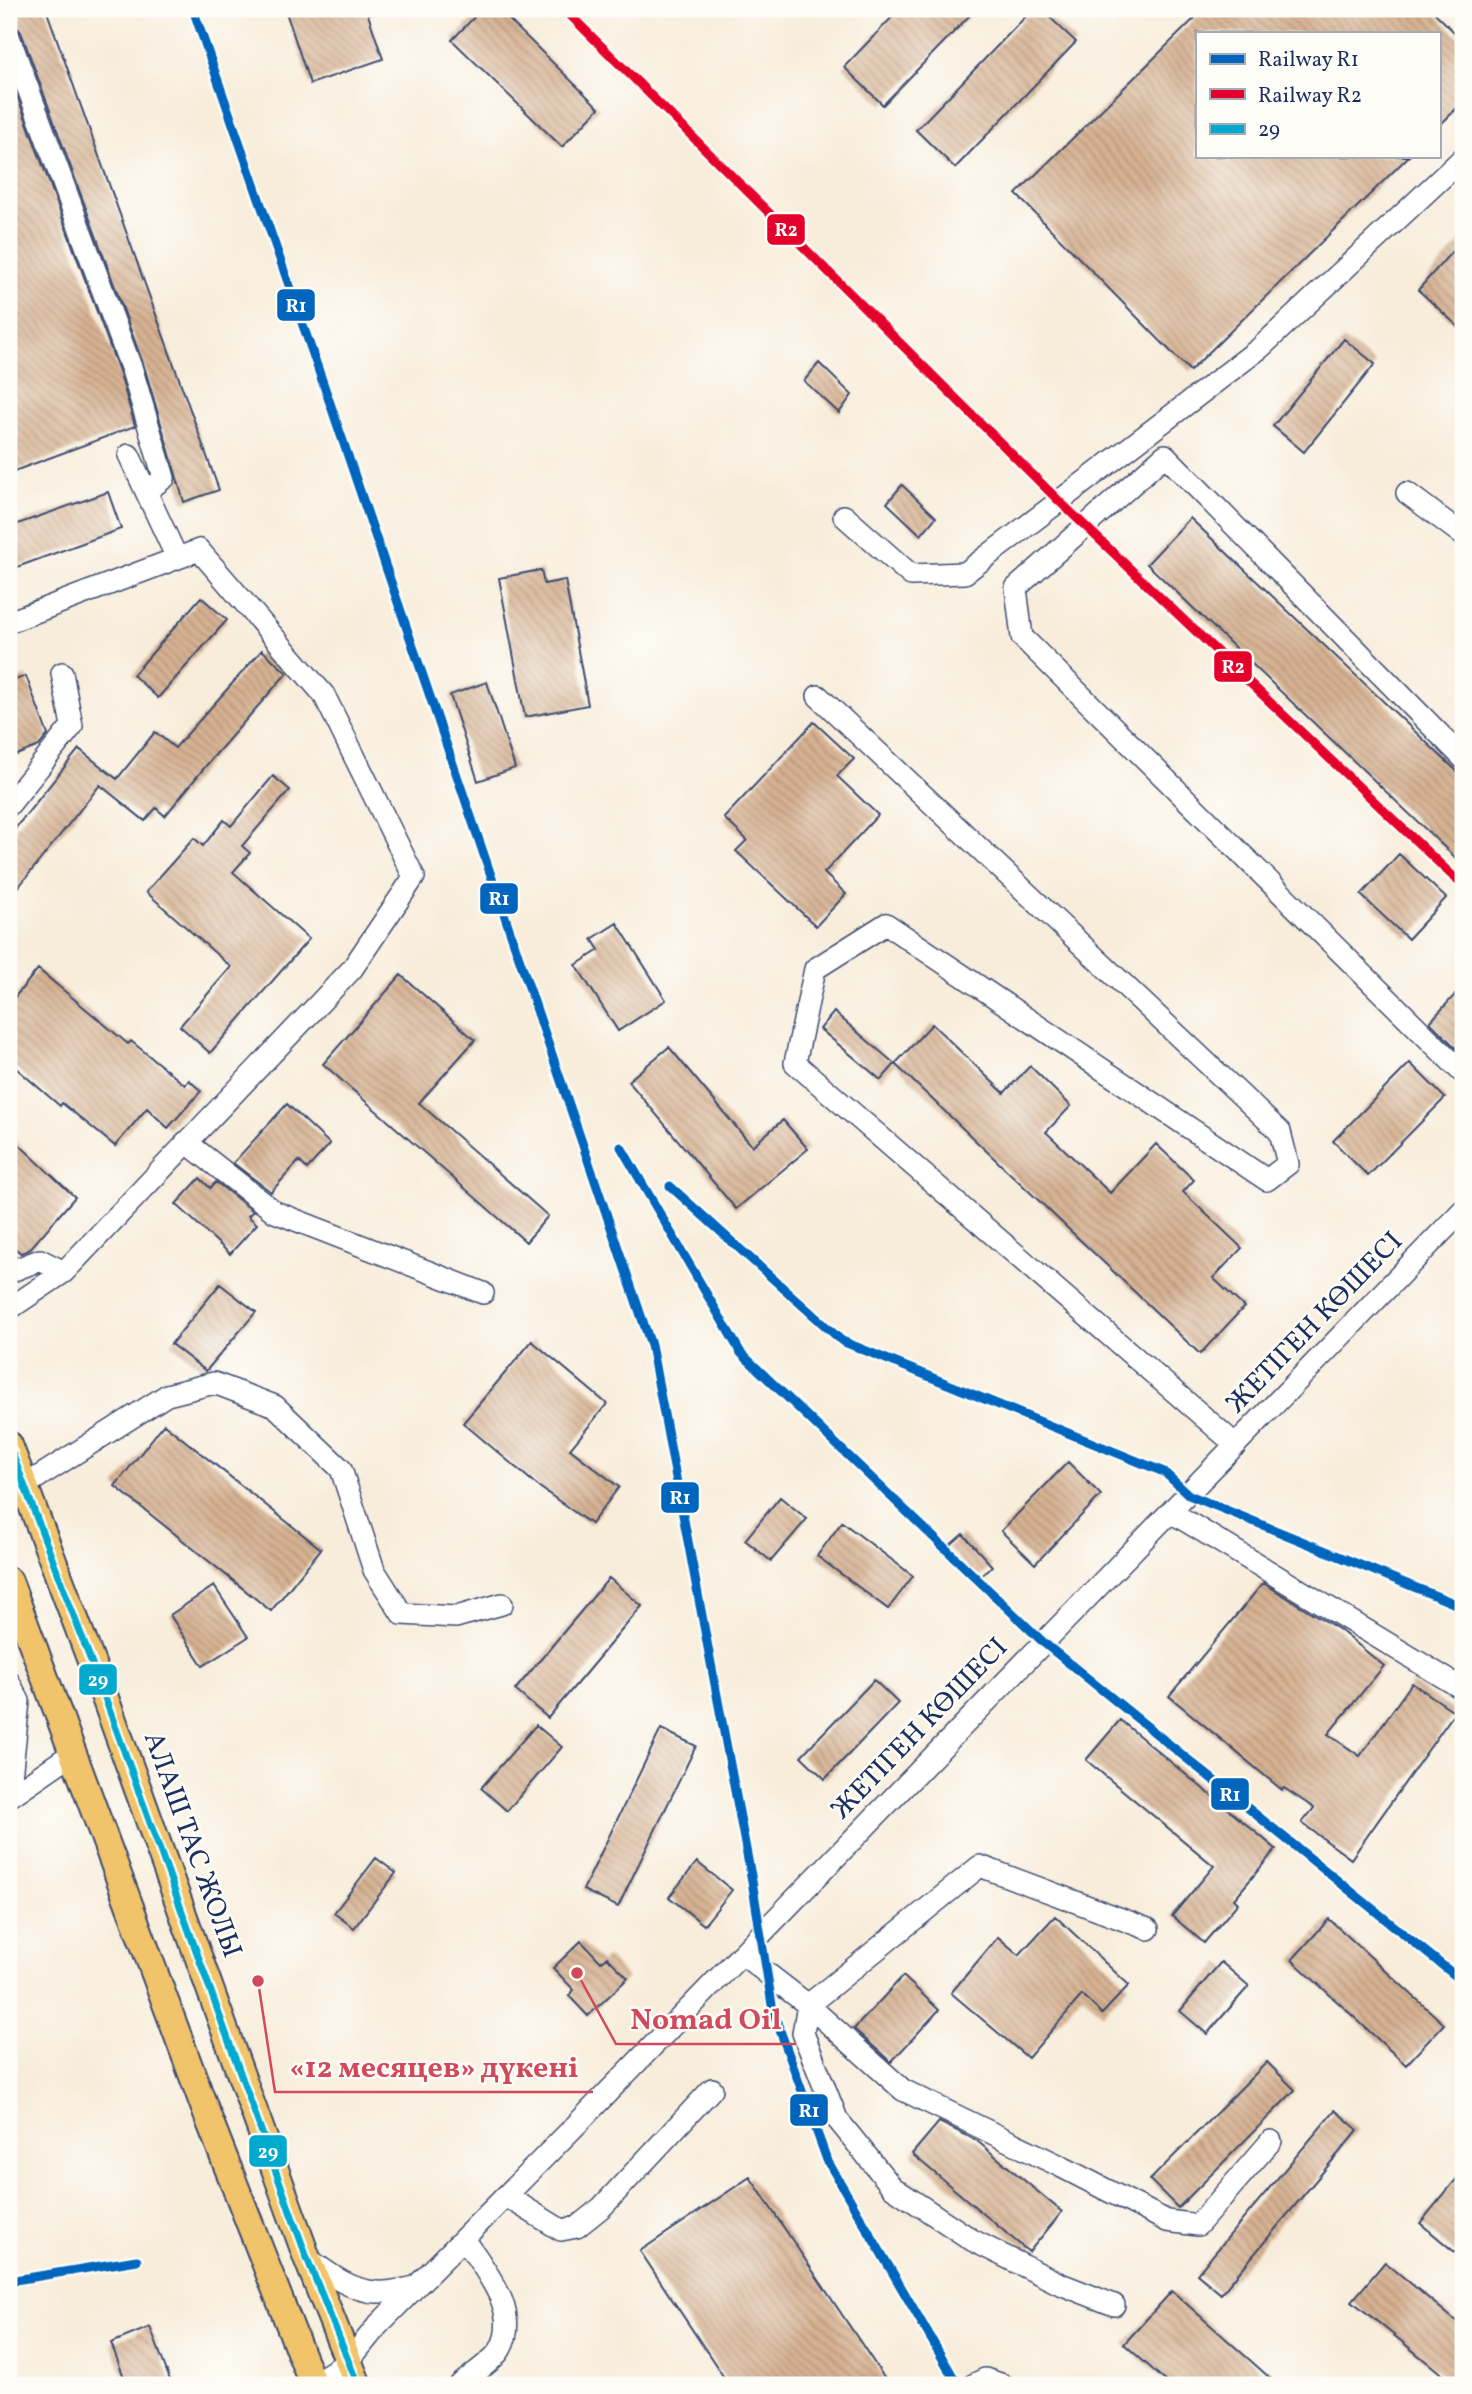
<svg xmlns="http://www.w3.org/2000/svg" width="1472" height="2394" font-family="Vollkorn,serif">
<defs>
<pattern id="building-back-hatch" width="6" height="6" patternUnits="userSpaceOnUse" patternTransform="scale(1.75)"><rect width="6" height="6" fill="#d7b292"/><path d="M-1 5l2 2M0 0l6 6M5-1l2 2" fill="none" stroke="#ae917a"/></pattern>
</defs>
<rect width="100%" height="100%" fill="#fdfcf7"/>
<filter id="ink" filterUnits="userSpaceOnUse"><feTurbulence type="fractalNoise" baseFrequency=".0143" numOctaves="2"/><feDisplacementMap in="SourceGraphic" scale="14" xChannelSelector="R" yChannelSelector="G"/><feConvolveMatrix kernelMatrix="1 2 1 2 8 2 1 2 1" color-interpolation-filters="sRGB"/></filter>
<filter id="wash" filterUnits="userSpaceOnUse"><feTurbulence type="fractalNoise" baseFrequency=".00686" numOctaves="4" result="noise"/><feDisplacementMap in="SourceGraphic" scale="28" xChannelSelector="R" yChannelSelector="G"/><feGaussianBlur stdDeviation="1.57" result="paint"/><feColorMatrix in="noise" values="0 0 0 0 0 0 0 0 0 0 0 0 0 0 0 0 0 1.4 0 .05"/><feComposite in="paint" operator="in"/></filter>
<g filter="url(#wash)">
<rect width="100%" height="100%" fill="#f8eddb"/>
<g id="blocks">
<path fill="url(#building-back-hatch)" d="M9,9h37l173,481 -35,12 -40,-136 -123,-334 -4,-5 -8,-3z
M285,9h81l17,50 -73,25z
M482,9h16l101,99 -37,39 -110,-107z
M900,9h76l-93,96 -39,-38z
M1033,9h8l35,33 -121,126 -39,-38z
M1204,9h227l32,32v61l-24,24v-93h-242v123h212l-219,215 -174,-177z
M9,74l111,300 15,52 -126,47z
M1463,239v92l-45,-41z
M1344,339l31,25 -71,88 -31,-26z
M819,363l33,32 -13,18 -35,-32z
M902,485l34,32 -15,18 -34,-32z
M108,492l13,37 -112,41v-43z
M1190,518l273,259v88l-316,-301z
M541,570l3,14 21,-4 23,125 -63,12 -26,-139z
M201,597l26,23 -69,78 -25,-23z
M262,650l25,23 -78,89 -44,54 -9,-8 -11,13 -45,-36 -91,114v-63l70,-87 38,30 38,-47 20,16z
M26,676l22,59 -9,11 -30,12v-76z
M487,682l28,86 -37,13 -28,-86z
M814,722l40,37 -17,17 41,39 -54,58 22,21 -30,32 -80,-75 11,-11 -23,-22z
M273,776l17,14 -48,56 8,7 -17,19 76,67 -99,114 -30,-27 51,-59 -85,-75 48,-54 9,8 21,-26 7,6z
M1399,854l47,44 -38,41 -47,-44z
M617,923l49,77 -48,31 -42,-66 23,-15 -7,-11z
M38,969l90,75 3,-3 54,44 4,-5 12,11 -33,37 -21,-20 -32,38 -53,-43 -2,3 -51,-44v-58z
M401,975l74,65 -56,63 129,113 -22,26 -203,-178z
M1463,986v69l-33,-33z
M834,1012l61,52 -14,16 -61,-51z
M932,1024l72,69 26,-27 41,40 -25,26 64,61 46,-49 38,36 -11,12 59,56 -29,30 31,29 -44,47 -305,-290z
M669,1047l83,99 31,-26 25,29 -72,60 -108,-128z
M1410,1063l35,35 -77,78 -35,-35z
M287,1104l43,40 -23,25 -8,-8 -28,31 -38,-29z
M9,1135l66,62 -46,53 -8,3 -12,-9z
M200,1178l10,10 6,-6 37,29 -5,5 9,8 -27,30 -54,-50z
M220,1284l36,28 -50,59 -35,-27z
M532,1341l75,63 -37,45 49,38 -28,37 -53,-38 -75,-63z
M164,1424l157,125 -50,62 -156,-125z
M1068,1462l33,33 -66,69 -34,-33z
M780,1497l27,22 -36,42 -26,-21z
M842,1522l71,54 -25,33 -71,-53z
M963,1534l29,32 -14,13 -30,-32z
M609,1578l33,28 -94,112 -33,-28z
M1263,1583l77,47 44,36 -56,68 32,22 52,-73 43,29 -104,147 -49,-36 12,-15 -30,-20 -2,2 -113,-94z
M214,1586l34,51 -45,29 -33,-51z
M874,1680l24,23 -73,76 -24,-23z
M1120,1720l156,129 -42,50 4,4 -34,40 -32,-27 42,-50 -128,-106z
M536,1725l26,22 -55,64 -26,-23z
M661,1729l35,17 -78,161 -35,-17z
M376,1858l20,15 -42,55 -20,-15z
M697,1862l35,28 -28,35 -35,-28z
M1055,1916l74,69 -27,29 -20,-19 -54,63 -77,-65 47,-56 21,18z
M1329,1919l115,105 -38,41 -114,-105z
M581,1941l20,21 6,-5 21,21 -40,38 -19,-20 5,-6 -21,-22z
M1221,1962l28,24 -42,48 -27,-23z
M903,1976l36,34 -48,52 -37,-33z
M1267,2062l28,28 -117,118 -28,-28z
M1335,2110l23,20 -137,164 -24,-20z
M939,2122l37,18 86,72 -33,40 -117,-98z
M1463,2171v88l-43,-36z
M750,2177l139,208h-160l-89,-134z
M1385,2262l78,65v58h-8l-103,-84z
M1172,2291l106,94h-108l-46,-41z
M150,2327l22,58h-45l-16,-42z"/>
</g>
</g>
<g filter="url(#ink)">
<use href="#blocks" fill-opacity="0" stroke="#3c4c71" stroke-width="2"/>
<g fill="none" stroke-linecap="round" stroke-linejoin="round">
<defs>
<path id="minor" d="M9,37l123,333 32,108 -17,13
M129,455l48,103
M1407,493l56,42
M844,516l67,59 54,-2 295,-225 203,-190
M9,622l190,-72 125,145 90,182 -62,92 -288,303 -55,37
M818,696l462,436 8,32 -21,16 -381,-256 -71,45 -20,94 441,382
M1463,758l-298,-303 -149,133 6,49 441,436
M9,805l63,-79 -10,-53
M186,1142l89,70 208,81
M9,1272l31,-12 24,12
M24,1486l143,-91 47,-12 61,23 66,63 33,101 28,44 54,3 46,-13
M1171,1512l292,177
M9,1682l10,19 -10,96
M9,1797l64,-44
M742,1954l66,51 172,-139 168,63
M506,2196l55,34 16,-3 25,-20 110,-118
M307,2258c21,15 43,33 70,34 12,1 26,-3 39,-5
M1114,2305l-56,-22 -86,-43 -80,-53 -55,-68 -34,-86 5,-28 95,85 155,75 109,56 31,4 73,-84
M312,2384l36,-22 30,-37 199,-201 886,-914
M460,2385c10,-9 36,-26 41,-37 20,-38 -18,-79 -37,-110
M973,2385l12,-6 18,6"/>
<path id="major" d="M9,1445l96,253 202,560 51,127
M9,1581l199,536 105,268"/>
</defs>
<use href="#minor" stroke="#3c4c71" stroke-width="24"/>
<use href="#major" stroke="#3c4c71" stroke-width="30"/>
<use href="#minor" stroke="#fff" stroke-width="21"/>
<use href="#major" stroke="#f1c36a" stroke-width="26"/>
<defs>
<path id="bus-1" d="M9,1445l96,253 202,560 51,127"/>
</defs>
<use href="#bus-1" stroke="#fdfcf7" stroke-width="12"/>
<use href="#bus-1" stroke="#00a9ce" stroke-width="7"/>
<defs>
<path id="rail-1" d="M193,9l138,397 320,939 101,536 21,130 54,149 131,225
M621,1147l120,206 303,290 419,339
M670,1186l172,155 322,131 25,23 274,112
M9,2281l128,-21"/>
<path id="rail-2" d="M564,9l495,492 400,381"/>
</defs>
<use href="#rail-1" stroke="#fdfcf7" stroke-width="14"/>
<use href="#rail-2" stroke="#fdfcf7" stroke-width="14"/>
<use href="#rail-1" stroke="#0065bd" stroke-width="9"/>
<use href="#rail-2" stroke="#e4002b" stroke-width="9"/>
</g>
</g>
<g text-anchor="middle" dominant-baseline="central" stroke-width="5" stroke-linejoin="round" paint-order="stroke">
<g font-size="28" fill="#1b2f5e" stroke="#fdfcf7">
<text transform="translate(1315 1323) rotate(-46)">ЖЕТІГЕН КӨШЕСІ</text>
<text transform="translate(920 1729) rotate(-46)">ЖЕТІГЕН КӨШЕСІ</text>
<text transform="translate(192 1845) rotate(70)">АЛАШ ТАС ЖОЛЫ</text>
</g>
</g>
<path fill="none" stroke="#d1495b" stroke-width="2.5" d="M577 1973L616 2044H796M258 1981L275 2092H593"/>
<g fill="#d1495b" stroke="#fdfcf7" stroke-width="2.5">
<circle cx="577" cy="1973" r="7"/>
<circle cx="258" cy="1981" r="7"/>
</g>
<g font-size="30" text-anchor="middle" font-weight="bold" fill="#d1495b" stroke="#fdfcf7" stroke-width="5" stroke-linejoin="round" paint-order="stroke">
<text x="706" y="2029">Nomad Oil</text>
<text x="434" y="2077">«12 месяцев» дүкені</text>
</g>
<g stroke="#fdfcf7" stroke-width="2.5">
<rect x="766" y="213" width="40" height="33" rx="7" fill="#e4002b"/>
<rect x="276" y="288" width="40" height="34" rx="7" fill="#0065bd"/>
<rect x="1213" y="650" width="40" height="33" rx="7" fill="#e4002b"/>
<rect x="479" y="882" width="40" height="33" rx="7" fill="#0065bd"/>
<rect x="660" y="1481" width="40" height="33" rx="7" fill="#0065bd"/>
<rect x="78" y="1663" width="40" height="33" rx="7" fill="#00a9ce"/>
<rect x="1210" y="1777" width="40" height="34" rx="7" fill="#0065bd"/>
<rect x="789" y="2093" width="40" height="34" rx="7" fill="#0065bd"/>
<rect x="248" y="2134" width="40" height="34" rx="7" fill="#00a9ce"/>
</g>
<g font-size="19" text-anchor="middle" font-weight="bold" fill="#fff">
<text x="786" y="236">R2</text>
<text x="296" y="312">R1</text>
<text x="1233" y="673">R2</text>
<text x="499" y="905">R1</text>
<text x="680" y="1504">R1</text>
<text x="98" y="1686">29</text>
<text x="1230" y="1801">R1</text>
<text x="809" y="2117">R1</text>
<text x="268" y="2158">29</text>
</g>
<rect width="1472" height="2394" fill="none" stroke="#fdfcf7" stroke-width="35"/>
<rect x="1196" y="32" width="245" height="126" fill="#fdfcf7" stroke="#a3aaba" stroke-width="2"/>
<rect x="1210" y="54" width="35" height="10" fill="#0065bd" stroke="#a3aaba" stroke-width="2"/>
<text x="1258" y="66" font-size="21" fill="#1b2f5e">Railway R1</text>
<rect x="1210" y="89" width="35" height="10" fill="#e4002b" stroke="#a3aaba" stroke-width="2"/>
<text x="1258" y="102" font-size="21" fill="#1b2f5e">Railway R2</text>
<rect x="1210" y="124" width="35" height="10" fill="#00a9ce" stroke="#a3aaba" stroke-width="2"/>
<text x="1258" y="136" font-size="21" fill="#1b2f5e">29</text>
</svg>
